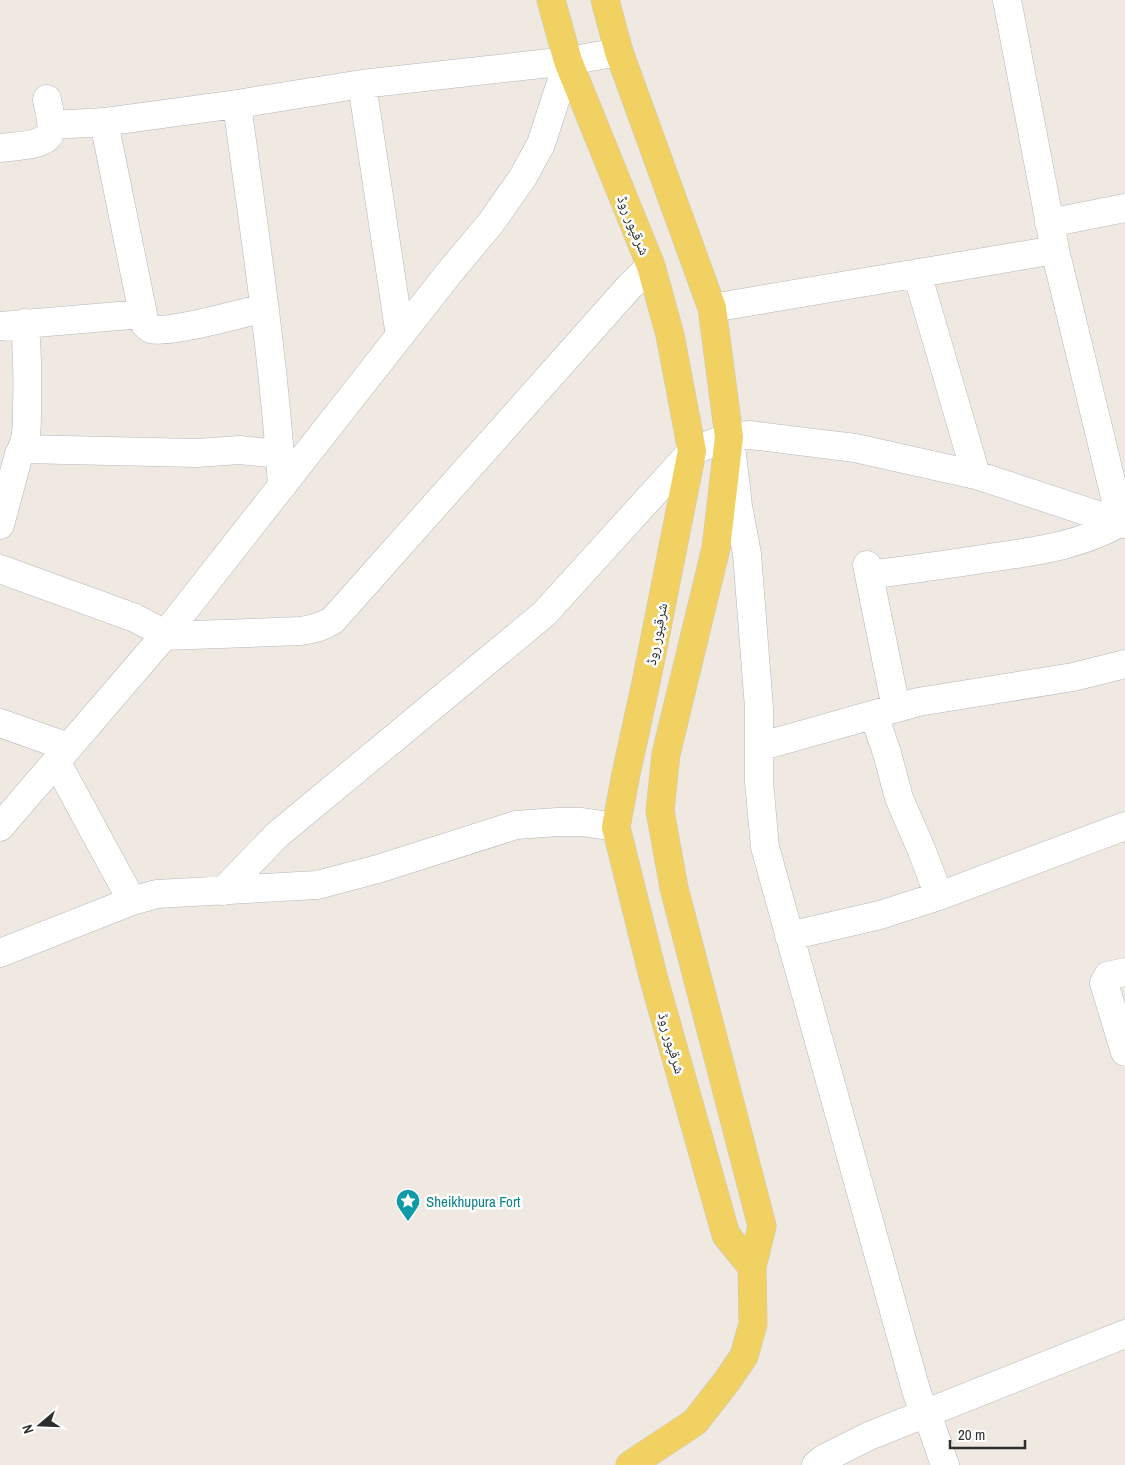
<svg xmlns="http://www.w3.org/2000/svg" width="1125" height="1465" font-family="'Archivo Narrow','Noto Naskh Arabic',sans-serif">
<rect width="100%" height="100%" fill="#efe9e1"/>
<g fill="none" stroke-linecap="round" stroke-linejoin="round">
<defs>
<path id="minor" d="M362,84l38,252
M237,104c17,127 37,254 45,382
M104,122l41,202c1,1 4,4 6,5 17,5 92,-16 113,-21
M52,125l52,-3 133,-18 125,-20 206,-23 51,-9
M0,148c13,-2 47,-1 51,-17 2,-10 -3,-23 -4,-32
M1049,223l76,-15
M917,273l59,202
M712,308l343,-58
M0,326l142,-12
M22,449l175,4 42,-3 41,4
M732,455l6,51 9,48 12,154v74l6,65 151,543 5,14 8,15 16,46
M0,525l19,-71c9,-15 8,-32 8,-49 1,-27 0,-54 -2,-82
M867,565l29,143
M0,569l135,49 17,9 12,9 137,-5c12,-2 22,-4 32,-11l297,-334 21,-20
M869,575c37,-5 75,-10 113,-16 47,-7 97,-12 139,-37l-66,-272 -48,-250
M874,715l13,38 12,45 23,53 17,45
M0,723l68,24
M759,747l159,-45 155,-25 52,-13
M56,761l76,140 25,-7 160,-9 61,-16 138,-44 42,-3h24l34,5
M223,891l54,-56 267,-221 148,-163 37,-14 21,-2 105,13 121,27 149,49
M789,936l91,-21 59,-19 186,-70
M0,953l132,-52
M1125,972l-17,4 -4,7 21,69"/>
<path id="tertiary" d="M0,827l164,-191 285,-363 41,-49 33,-47 18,-33 27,-83
M816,1465l9,-7 44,-22 256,-102"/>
<path id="primary" d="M551,0l17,61 83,205 19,69 22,116 -45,227 -21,96 -10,53 37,149 73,259 26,32
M605,0l14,52 93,256 17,129 -13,111 -50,206 -6,57 14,77 88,338 -10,41 1,57 -9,32 -17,25 -32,41 -65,43"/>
</defs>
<use href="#minor" stroke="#b4b7c1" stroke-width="29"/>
<use href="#tertiary" stroke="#b4b7c1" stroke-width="29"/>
<use href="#primary" stroke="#c9c9c9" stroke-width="29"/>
<use href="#minor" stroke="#fff" stroke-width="28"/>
<use href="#tertiary" stroke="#fff" stroke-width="28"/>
<use href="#primary" stroke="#f2d163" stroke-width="28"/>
</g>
<defs>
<symbol id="sight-pin" viewBox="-11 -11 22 30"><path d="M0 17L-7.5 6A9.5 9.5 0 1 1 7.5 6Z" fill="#0f9aa8" stroke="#fff"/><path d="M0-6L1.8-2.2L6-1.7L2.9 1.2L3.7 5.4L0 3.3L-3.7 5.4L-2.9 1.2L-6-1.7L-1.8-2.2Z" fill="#fff"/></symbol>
</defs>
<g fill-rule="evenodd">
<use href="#sight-pin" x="394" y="1187" width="28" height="38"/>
</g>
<g text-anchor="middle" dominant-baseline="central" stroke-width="5" stroke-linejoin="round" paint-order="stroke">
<g font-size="15" fill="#2e2e2e" stroke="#fff">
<text transform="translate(634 225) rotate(68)">شرقپور روڈ</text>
<text transform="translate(656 634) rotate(-79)">شرقپور روڈ</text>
<text transform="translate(672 1043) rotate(74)">شرقپور روڈ</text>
</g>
<g font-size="15" fill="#0d838f" stroke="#fff" text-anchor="start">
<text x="426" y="1201">Sheikhupura Fort</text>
</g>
</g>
<g transform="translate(40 1425) rotate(251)" stroke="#ffffff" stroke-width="4" paint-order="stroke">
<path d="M0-4L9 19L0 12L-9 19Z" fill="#2e2e2e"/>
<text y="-8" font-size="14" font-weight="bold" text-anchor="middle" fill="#2e2e2e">N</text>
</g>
<path d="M950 1440v8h75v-8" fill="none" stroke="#2e2e2e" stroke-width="2.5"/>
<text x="958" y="1440" font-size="15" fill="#2e2e2e" stroke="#ffffff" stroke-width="4" paint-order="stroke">20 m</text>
</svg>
